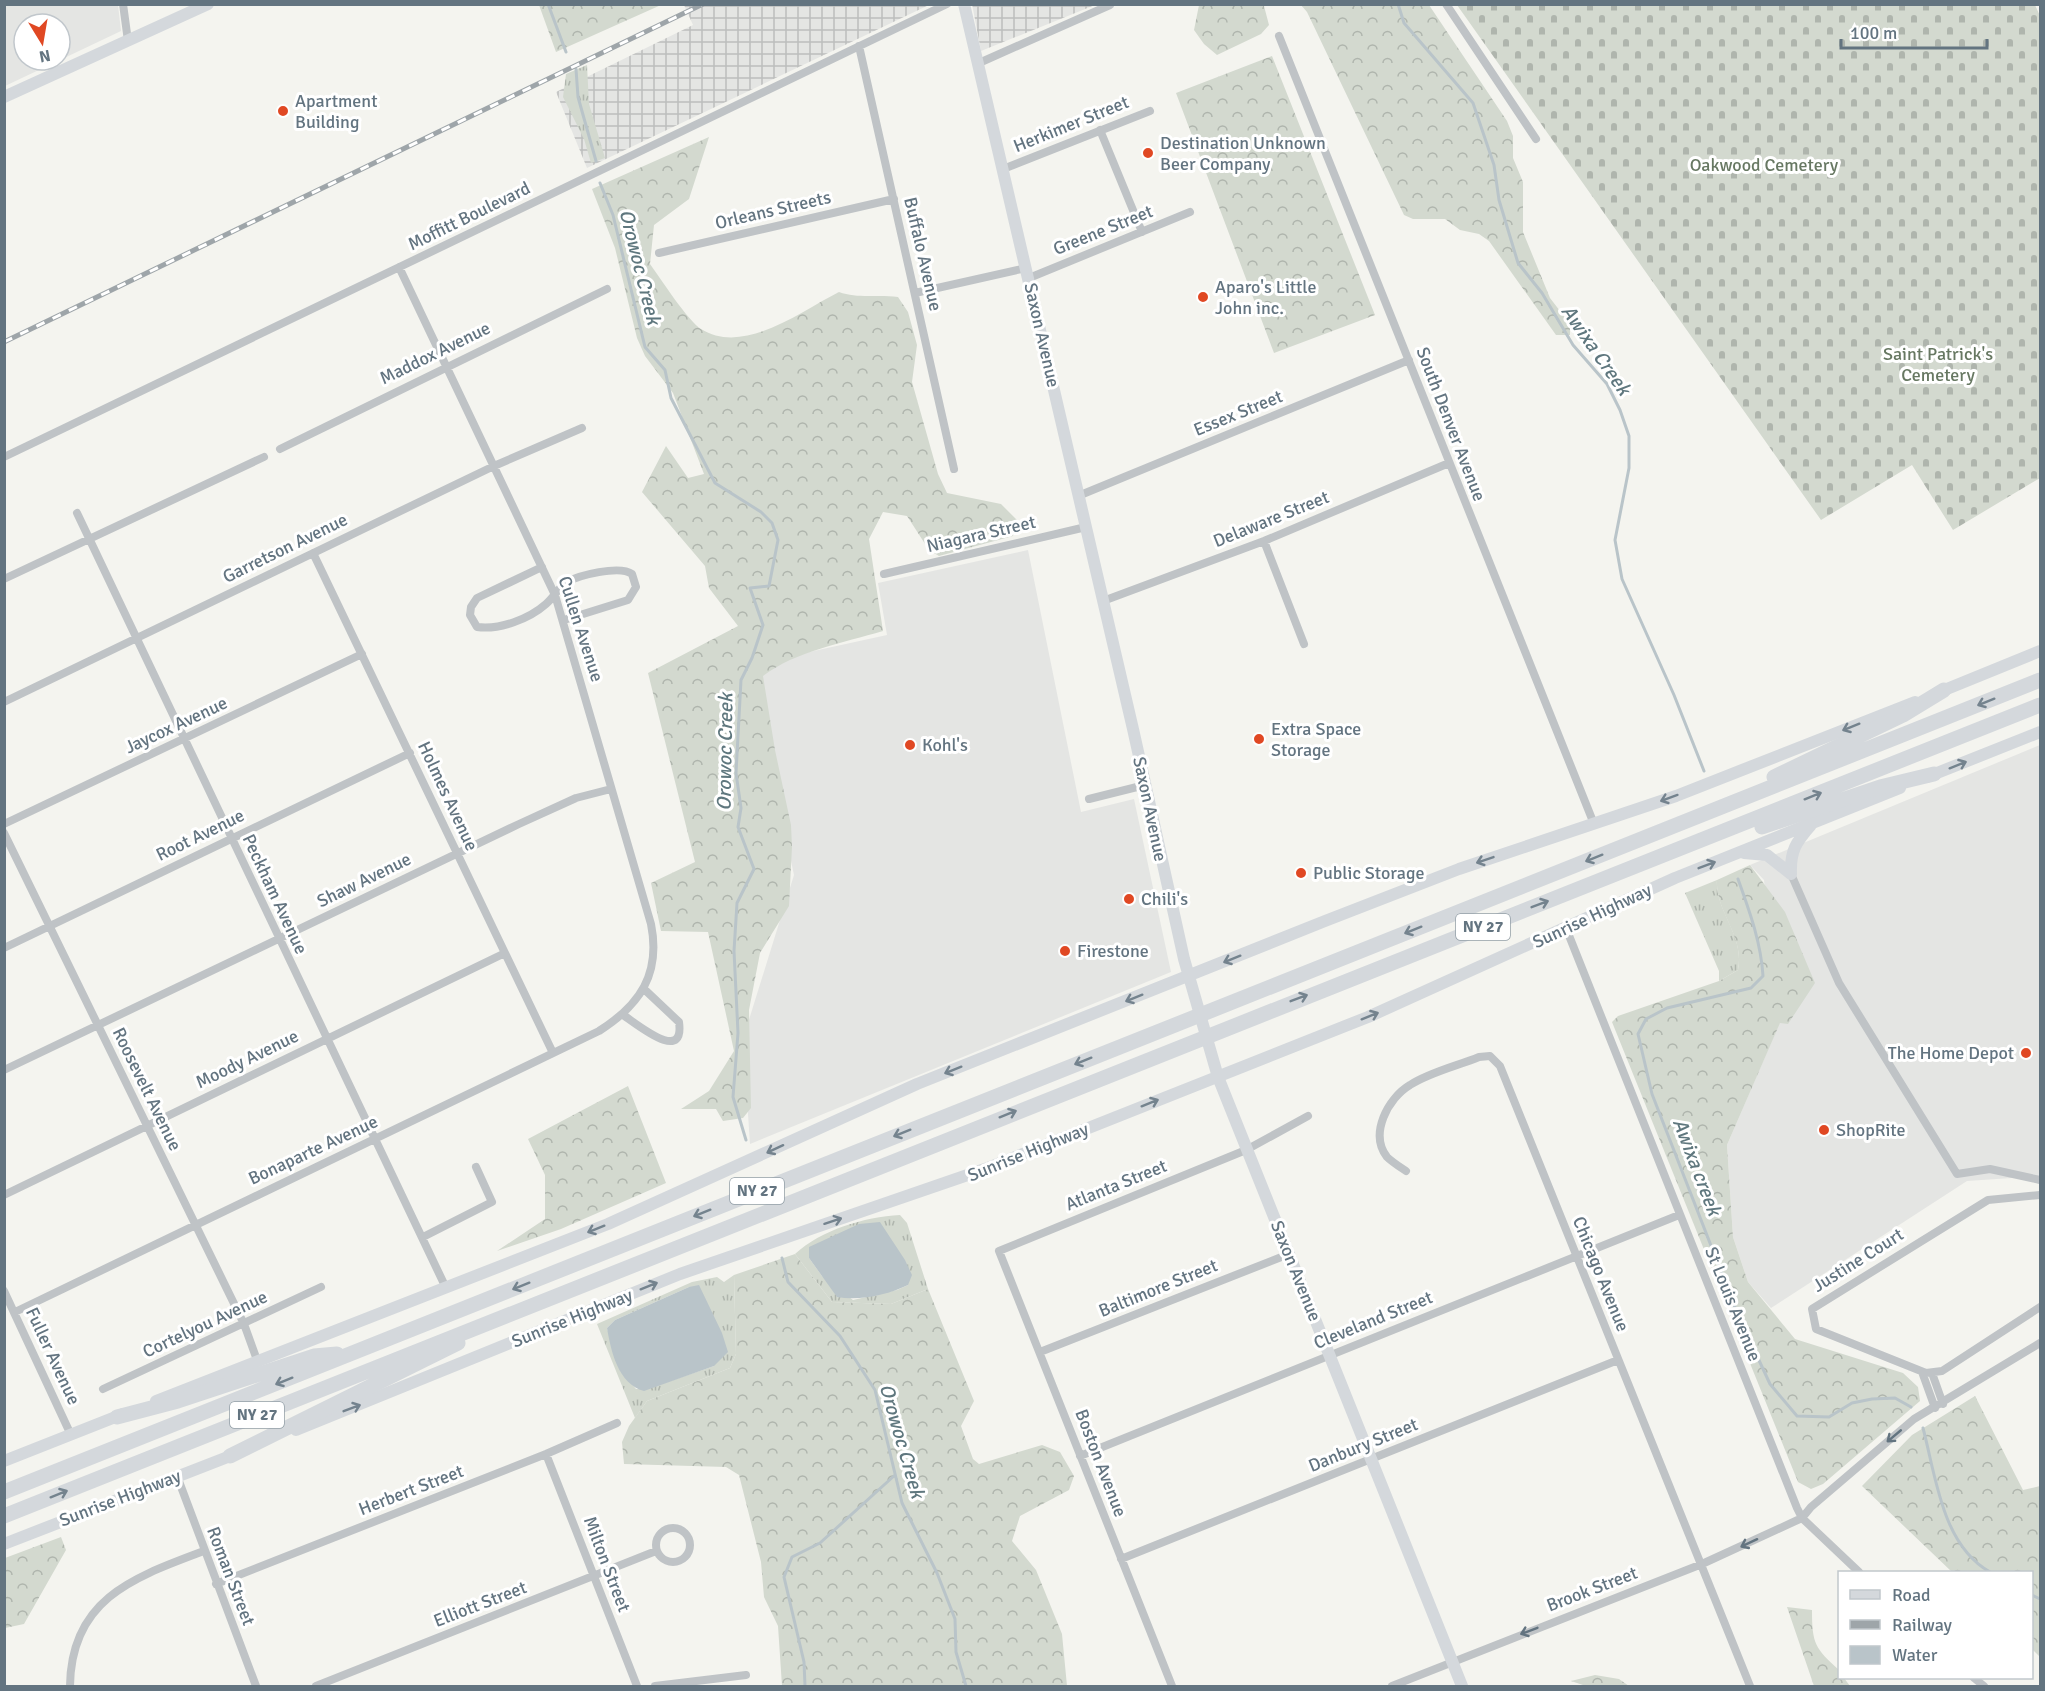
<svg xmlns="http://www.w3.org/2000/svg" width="2045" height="1691" font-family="Signika,sans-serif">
<defs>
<pattern id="industrial-grid" width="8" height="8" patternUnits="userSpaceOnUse" patternTransform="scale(1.5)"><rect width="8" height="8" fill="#e4e5e3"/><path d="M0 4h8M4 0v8" fill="none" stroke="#bcbebd"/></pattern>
<pattern id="grass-tufts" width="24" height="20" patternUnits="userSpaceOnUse" patternTransform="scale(1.5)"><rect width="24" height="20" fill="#d3d9cf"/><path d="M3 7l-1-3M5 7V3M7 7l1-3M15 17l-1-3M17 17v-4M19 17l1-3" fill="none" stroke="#afb5ad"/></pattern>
<pattern id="forest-crowns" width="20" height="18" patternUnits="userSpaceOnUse" patternTransform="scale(1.5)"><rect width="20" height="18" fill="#d3d9cf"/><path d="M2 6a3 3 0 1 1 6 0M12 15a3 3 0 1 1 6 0" fill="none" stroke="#afb5ad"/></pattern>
<pattern id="cemetery-stones" width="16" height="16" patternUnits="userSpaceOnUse" patternTransform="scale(1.5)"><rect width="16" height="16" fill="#d3d9cf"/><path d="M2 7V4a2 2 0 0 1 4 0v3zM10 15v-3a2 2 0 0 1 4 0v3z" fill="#afb5ad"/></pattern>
</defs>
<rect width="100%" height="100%" fill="#f4f4ef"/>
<path fill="#e4e5e3" d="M4,5h114l3,26 -61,29v-36h-36v36h36l-55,26z
M1028,550l53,262 53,-13 37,173 -421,172 -7,-105 51,-164 -44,-210 137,-30 -9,-52z
M2040,745v431l-73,5 -196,127 -23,-26 -15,-45 -6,-92 53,-123 -16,-142 -14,-15z"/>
<path fill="url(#industrial-grid)" d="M972,4l123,1 -114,46z
M684,5h245l-342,163 -31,-76 137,-67z"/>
<path fill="url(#grass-tufts)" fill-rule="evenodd" d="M587,65l2,39 16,54 -14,5 -7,-24 -21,-42 3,-23z
M1717,880c-2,31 28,55 21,90l-19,11v-10l-34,-78z
M900,1215l7,8 21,66 -37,15 -59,-2 -37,-48c26,-24 69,-37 105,-39zM809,1258l99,27 -11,5 -44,10 -31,-24z
M734,1275l2,79 -6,14 -83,33 -12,17 -38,-94 95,-42 25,-5 7,5zM689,1287l25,79 -67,23h-11l-17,-21 -12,-40 8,-8z"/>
<path fill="url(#forest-crowns)" d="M539,5v-1l122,1 -105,47z
M1199,5h69l-4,1 5,19 -8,9 -44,21 -13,-11 -10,-14z
M1301,5h128l78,116 6,15v22l10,24v50l27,66 20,26v11h-14l-67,-94 -10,-7 -19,-4 -15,-11h-32l-9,-4 -97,-203z
M1272,56l103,259 -101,38 -98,-260z
M709,137l-20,62 -35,26 -4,39c10,14 39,58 51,65 43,27 100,-18 138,-37 19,7 39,2 59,5l10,15 9,33 -5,37 26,92 9,19 54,11 16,16 -4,16 -74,20 -10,-6 -22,-34 -24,-4 -14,27 14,92c-40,12 -87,20 -120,45l12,74 16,75 1,22 -3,59 -29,47 -11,57 2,98 -8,10 -20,3 -7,-12h-35l28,-18 25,-40 -26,-119 -47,-1 -10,-48 44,-21 -47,-189 90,-47 -29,-38 -4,-22 -63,-74 24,-46 22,32 16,-4 -31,-81 -28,-37 -8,-18 -22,-90 -23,-59z
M1750,865l35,47 30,71 -27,41 -8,-1 -53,122 6,92 15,45 47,57 108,34 15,14 2,14 -97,83 -12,5 -13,-7 -186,-460 6,-6 101,-35 19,-11c7,-34 -23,-58 -21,-90z
M628,1086l38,97 -105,46 -64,22 48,-32v-44l-17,-36z
M795,1254l37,48 59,2 37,-15 46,112 -13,25 12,33 6,5 63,-19 18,7 14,24 -5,14 -49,26 -8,25 24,29 26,64 5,52h-285l-4,-60 -14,-29 -3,-35 -22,-87 -13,-8 -102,-3 -2,-22 7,-16 18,-25 83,-33 6,-14 -2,-79z
M1975,1396l48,94 17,-4v171l-8,-8v-77h-80l-90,-86 50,-51z
M61,1537l5,13 -42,74 -19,4v-70z
M1787,1607l25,3c0,34 3,38 27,60l1,8h4l6,8h-36z
M1595,1675l24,4 10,7h-43l-15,-5z"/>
<path fill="url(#cemetery-stones)" d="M1457,5h578l5,11v462l-87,52 -41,-65 -91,55z"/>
<path fill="#b9c4c9" d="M880,1222l25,38 7,15 -4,10c-21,10 -48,16 -71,12l-28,-39v-11l50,-23z
M699,1285l23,48 6,19 -14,14 -70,25c-26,-7 -33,-40 -37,-63l8,-8 74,-33z"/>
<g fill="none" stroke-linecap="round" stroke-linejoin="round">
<path stroke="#b9c4c9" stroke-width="3" d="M548,4l18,48
M1398,4l6,19 69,80 21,62 5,35 19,63 24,30 31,52 34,39 13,26 9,26v32l-14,72 7,39 52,116 30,76
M576,69l2,28 18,64
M600,183l13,32 32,132 20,23 6,28 44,85 46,29 11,11 6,17 -9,46 -19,2 13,37 -11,33 -11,22 -5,93 5,35 -3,19 16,42 -17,34 -3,48 4,82 -5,64 13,43
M1738,879c11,31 23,63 25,97l-12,12 -84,20 -21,11 -8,15 14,60 86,221 32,69 27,32 32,1 23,-14 20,-4 23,-1 16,9
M782,1258l6,24 52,54 35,54 27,113 35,70 18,46 1,33 10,34
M1923,1428c13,49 19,117 67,144
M2032,1595l8,4
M805,1686l-1,-24 -20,-85 8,-20 28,-14 75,-68"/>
<path stroke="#bfc3c6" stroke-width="8" d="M123,4l5,37
M1446,4l90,135
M1279,36l315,788
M859,46l95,423
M979,63l131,-58
M1100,130l42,102
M1003,169l147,-58
M659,253l235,-54
M1029,278l161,-66
M915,293l111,-25
M280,449l327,-160
M4,457l943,-453
M1078,496l331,-136
M77,513l369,775
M1264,541l40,103
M313,553l240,500
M542,567l-65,31 -6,9 -1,8 7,12c23,3 52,-8 69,-23 7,-6 12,-15 19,-21 13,-8 55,-18 67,-9l4,13 -8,13 -64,20
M884,574l202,-47
M4,579l260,-122
M1103,601l161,-60 185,-78
M4,702l490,-236 88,-38
M1089,799l56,-14
M4,824l358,-170
M4,833l240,491 13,36
M1791,874l48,109 118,191 33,-5 50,11
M1566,928l231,580 5,10 57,54
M4,948l406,-195
M623,1015c13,8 62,50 56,7l-35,-33
M4,1070l515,-246 57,-26 35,-9
M1406,1171c-6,-4 -14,-9 -19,-14 -18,-23 1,-59 23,-72 20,-13 47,-19 69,-28l11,-1 10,10 250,620
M4,1195l501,-242
M2040,1195l-52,5 -176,109 4,20 110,44 16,-2 98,-64
M423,1237l69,-35 -16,-35
M4,1291l67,144
M15,1312l584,-281c41,-26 62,-57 52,-107l-96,-329 -156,-328
M1040,1352l249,-98
M1922,1372l13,36
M1932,1373l11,31
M103,1389l218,-102
M546,1454l91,232
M1080,1456l599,-241
M177,1476l79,210
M656 1545a17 17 0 1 1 34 0a17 17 0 1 1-34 0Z
M1121,1559l497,-199
M216,1584l330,-130 71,-31
M1974,1678l10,8
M70,1686c1,-88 65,-109 134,-135
M316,1686l340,-135
M655,1686l91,-11
M1172,1686l-173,-435 247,-101 62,-34
M1392,1686l310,-122 100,-46 9,-11 103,-88 126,-76"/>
<path stroke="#d4d8dc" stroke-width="12" d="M964,4l169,725 51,230 34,118 244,609
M4,97l204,-93
M1937,693l103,-42
M1927,777l113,-45
M1744,853l23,2 24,19
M1791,874c-1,-23 5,-32 20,-49
M156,1401l452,-177 309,-140 408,-163 134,-52 217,-73 239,-94
M296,1430l384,-156 305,-105 383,-152 307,-139 225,-90
M4,1461l119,-47
M4,1544l234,-91"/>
<path stroke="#d4d8dc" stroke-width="15" d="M1774,777l129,-62 41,-25
M1762,827l118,-40 54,-13
M117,1417l61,-16 136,-45 23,-2
M230,1456l228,-113
M4,1492l2036,-812
M4,1516l2036,-811"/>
<defs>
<path id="rail" d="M4,342l699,-338"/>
</defs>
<use href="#rail" stroke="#9ea5a9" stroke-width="5"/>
<use href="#rail" stroke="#fff" stroke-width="3" stroke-dasharray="9" stroke-linecap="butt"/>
</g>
<defs><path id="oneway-shaft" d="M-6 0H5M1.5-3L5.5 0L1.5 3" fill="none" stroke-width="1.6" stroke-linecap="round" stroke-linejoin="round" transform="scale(1.5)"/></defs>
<g stroke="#74838e">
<use href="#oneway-shaft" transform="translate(1986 702) rotate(158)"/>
<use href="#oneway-shaft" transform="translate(1851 727) rotate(158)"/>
<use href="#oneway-shaft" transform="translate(1958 765) rotate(-22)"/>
<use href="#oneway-shaft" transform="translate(1813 796) rotate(-22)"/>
<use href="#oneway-shaft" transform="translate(1669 798) rotate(160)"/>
<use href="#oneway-shaft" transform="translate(1594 858) rotate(158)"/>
<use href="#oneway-shaft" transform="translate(1485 860) rotate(161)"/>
<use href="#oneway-shaft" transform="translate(1707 865) rotate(-21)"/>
<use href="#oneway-shaft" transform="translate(1540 904) rotate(-21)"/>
<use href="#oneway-shaft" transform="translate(1413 930) rotate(158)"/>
<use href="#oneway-shaft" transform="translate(1232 959) rotate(158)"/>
<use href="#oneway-shaft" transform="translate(1134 998) rotate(158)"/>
<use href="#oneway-shaft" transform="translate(1299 998) rotate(-21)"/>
<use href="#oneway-shaft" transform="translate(1370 1016) rotate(-22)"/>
<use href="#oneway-shaft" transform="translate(1083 1061) rotate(158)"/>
<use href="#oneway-shaft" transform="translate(953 1070) rotate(158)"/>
<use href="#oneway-shaft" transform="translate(1150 1103) rotate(-22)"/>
<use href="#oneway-shaft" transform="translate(1008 1114) rotate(-22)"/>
<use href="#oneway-shaft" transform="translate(902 1133) rotate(158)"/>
<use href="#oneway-shaft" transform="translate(775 1149) rotate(155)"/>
<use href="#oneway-shaft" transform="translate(702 1213) rotate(158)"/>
<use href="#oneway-shaft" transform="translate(833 1221) rotate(-18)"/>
<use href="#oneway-shaft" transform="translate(596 1229) rotate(158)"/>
<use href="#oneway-shaft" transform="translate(521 1286) rotate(158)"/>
<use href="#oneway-shaft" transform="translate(649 1286) rotate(-22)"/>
<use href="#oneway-shaft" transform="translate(284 1381) rotate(158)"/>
<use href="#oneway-shaft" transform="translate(352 1408) rotate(-21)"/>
<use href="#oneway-shaft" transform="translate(59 1494) rotate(-22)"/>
</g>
<g stroke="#637480">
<use href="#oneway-shaft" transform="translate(1894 1436) rotate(140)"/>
<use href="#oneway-shaft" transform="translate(1749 1543) rotate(155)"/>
<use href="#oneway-shaft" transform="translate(1529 1631) rotate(159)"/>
</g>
<g fill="#e04823" stroke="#fff" stroke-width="2">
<circle cx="283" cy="111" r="6"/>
<circle cx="1148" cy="153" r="6"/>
<circle cx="1203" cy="297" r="6"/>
<circle cx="1259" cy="739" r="6"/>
<circle cx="910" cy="745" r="6"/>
<circle cx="1301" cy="873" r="6"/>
<circle cx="1129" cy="899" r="6"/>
<circle cx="1065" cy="951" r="6"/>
<circle cx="2026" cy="1053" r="6"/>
<circle cx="1824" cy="1130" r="6"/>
</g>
<g text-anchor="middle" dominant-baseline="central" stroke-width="6" stroke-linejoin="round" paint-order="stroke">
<g fill="#fff" stroke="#929ea6" stroke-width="1.5">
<rect x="1456" y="914" width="54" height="26" rx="4.5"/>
<rect x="730" y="1178" width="54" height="26" rx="4.5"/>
<rect x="230" y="1402" width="54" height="26" rx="4.5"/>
</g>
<g font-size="16" font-weight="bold" fill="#637480">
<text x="1483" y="927">NY 27</text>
<text x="757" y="1191">NY 27</text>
<text x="257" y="1415">NY 27</text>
</g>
<g font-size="18" fill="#637480" stroke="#fff" text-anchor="start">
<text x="295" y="101">Apartment<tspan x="295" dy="21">Building</tspan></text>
<text x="1160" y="143">Destination Unknown<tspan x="1160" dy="21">Beer Company</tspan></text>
<text x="1215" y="287">Aparo's Little<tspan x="1215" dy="21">John inc.</tspan></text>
<text x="1271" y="729">Extra Space<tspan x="1271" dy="21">Storage</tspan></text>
<text x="922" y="745">Kohl's</text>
<text x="1313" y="873">Public Storage</text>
<text x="1141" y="899">Chili's</text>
<text x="1077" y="951">Firestone</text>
<text x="2014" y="1053" text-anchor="end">The Home Depot</text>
<text x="1836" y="1130">ShopRite</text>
</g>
<g font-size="18" fill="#637480" stroke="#fff">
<text transform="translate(1071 124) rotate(-22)">Herkimer Street</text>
<text transform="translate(773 210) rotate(-13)">Orleans Streets</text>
<text transform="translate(469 216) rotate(-26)">Moffitt Boulevard</text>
<text transform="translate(1103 230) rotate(-22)">Greene Street</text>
<text transform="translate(923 254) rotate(77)">Buffalo Avenue</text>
<text transform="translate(1042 335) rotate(77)">Saxon Avenue</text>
<text transform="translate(435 353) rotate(-26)">Maddox Avenue</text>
<text transform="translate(1238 413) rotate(-22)">Essex Street</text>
<text transform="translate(1451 424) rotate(69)">South Denver Avenue</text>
<text transform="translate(1271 519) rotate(-22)">Delaware Street</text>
<text transform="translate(981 534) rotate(-13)">Niagara Street</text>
<text transform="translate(285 548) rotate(-26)">Garretson Avenue</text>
<text transform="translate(581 629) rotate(72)">Cullen Avenue</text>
<text transform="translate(176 725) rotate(-25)">Jaycox Avenue</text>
<text transform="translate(448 796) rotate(65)">Holmes Avenue</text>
<text transform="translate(1150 809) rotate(78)">Saxon Avenue</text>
<text transform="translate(200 835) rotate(-26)">Root Avenue</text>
<text transform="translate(364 880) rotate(-26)">Shaw Avenue</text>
<text transform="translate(275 894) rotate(65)">Peckham Avenue</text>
<text transform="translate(1592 916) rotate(-25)">Sunrise Highway</text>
<text transform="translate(247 1059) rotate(-26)">Moody Avenue</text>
<text transform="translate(147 1089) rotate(64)">Roosevelt Avenue</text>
<text transform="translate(313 1150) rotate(-25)">Bonaparte Avenue</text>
<text transform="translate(1028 1152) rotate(-22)">Sunrise Highway</text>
<text transform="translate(1116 1185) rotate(-22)">Atlanta Street</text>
<text transform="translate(1858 1260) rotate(-32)">Justine Court</text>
<text transform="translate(1296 1271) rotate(68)">Saxon Avenue</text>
<text transform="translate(1601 1274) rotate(68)">Chicago Avenue</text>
<text transform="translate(1158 1288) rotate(-22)">Baltimore Street</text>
<text transform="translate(1733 1304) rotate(68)">St Louis Avenue</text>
<text transform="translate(572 1318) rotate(-22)">Sunrise Highway</text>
<text transform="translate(1373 1320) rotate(-22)">Cleveland Street</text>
<text transform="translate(205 1324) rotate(-25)">Cortelyou Avenue</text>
<text transform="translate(53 1356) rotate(65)">Fuller Avenue</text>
<text transform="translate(1363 1445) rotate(-22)">Danbury Street</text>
<text transform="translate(1101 1463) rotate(69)">Boston Avenue</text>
<text transform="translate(411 1490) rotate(-21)">Herbert Street</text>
<text transform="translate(120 1498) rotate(-21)">Sunrise Highway</text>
<text transform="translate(607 1564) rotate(69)">Milton Street</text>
<text transform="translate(231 1576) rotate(69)">Roman Street</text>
<text transform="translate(1592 1589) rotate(-21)">Brook Street</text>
<text transform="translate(480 1604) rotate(-21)">Elliott Street</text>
</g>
<g font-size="18" fill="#677862" stroke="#fff">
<text x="1764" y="165">Oakwood Cemetery</text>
<text x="1938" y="354">Saint Patrick's<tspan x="1938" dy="21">Cemetery</tspan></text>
</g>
<g font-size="20" font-style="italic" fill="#5f777e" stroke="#fff">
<text transform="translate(640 267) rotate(76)">Orowoc Creek</text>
<text transform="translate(1596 350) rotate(55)">Awixa Creek</text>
<text transform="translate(725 752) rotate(-89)">Orowoc Creek</text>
<text transform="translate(1697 1167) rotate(69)">Awixa creek</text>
<text transform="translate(902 1441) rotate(74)">Orowoc Creek</text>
</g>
</g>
<rect width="2045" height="1691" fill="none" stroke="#637480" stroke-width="12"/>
<rect x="1838" y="1571" width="195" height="108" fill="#ffffff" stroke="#c1c7cc" stroke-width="1.5"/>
<rect x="1850" y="1590" width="30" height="9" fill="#d4d8dc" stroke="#c1c7cc" stroke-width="1.5"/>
<text x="1892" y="1601" font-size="18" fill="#637480">Road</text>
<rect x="1850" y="1620" width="30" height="9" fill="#9ea5a9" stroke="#c1c7cc" stroke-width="1.5"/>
<text x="1892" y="1631" font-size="18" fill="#637480">Railway</text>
<rect x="1850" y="1646" width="30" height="18" fill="#b9c4c9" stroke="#c1c7cc" stroke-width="1.5"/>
<text x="1892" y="1661" font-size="18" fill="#637480">Water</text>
<g transform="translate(42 42) rotate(169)"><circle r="28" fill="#ffffff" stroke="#c1c7cc" stroke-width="1.5"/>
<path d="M0-4.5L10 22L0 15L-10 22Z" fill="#e04823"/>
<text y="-9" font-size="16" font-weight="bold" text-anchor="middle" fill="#637480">N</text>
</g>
<path d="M1841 39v9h146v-9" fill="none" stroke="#637480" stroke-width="3"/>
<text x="1850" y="39" font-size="18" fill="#637480" stroke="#ffffff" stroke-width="4.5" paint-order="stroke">100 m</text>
</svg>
